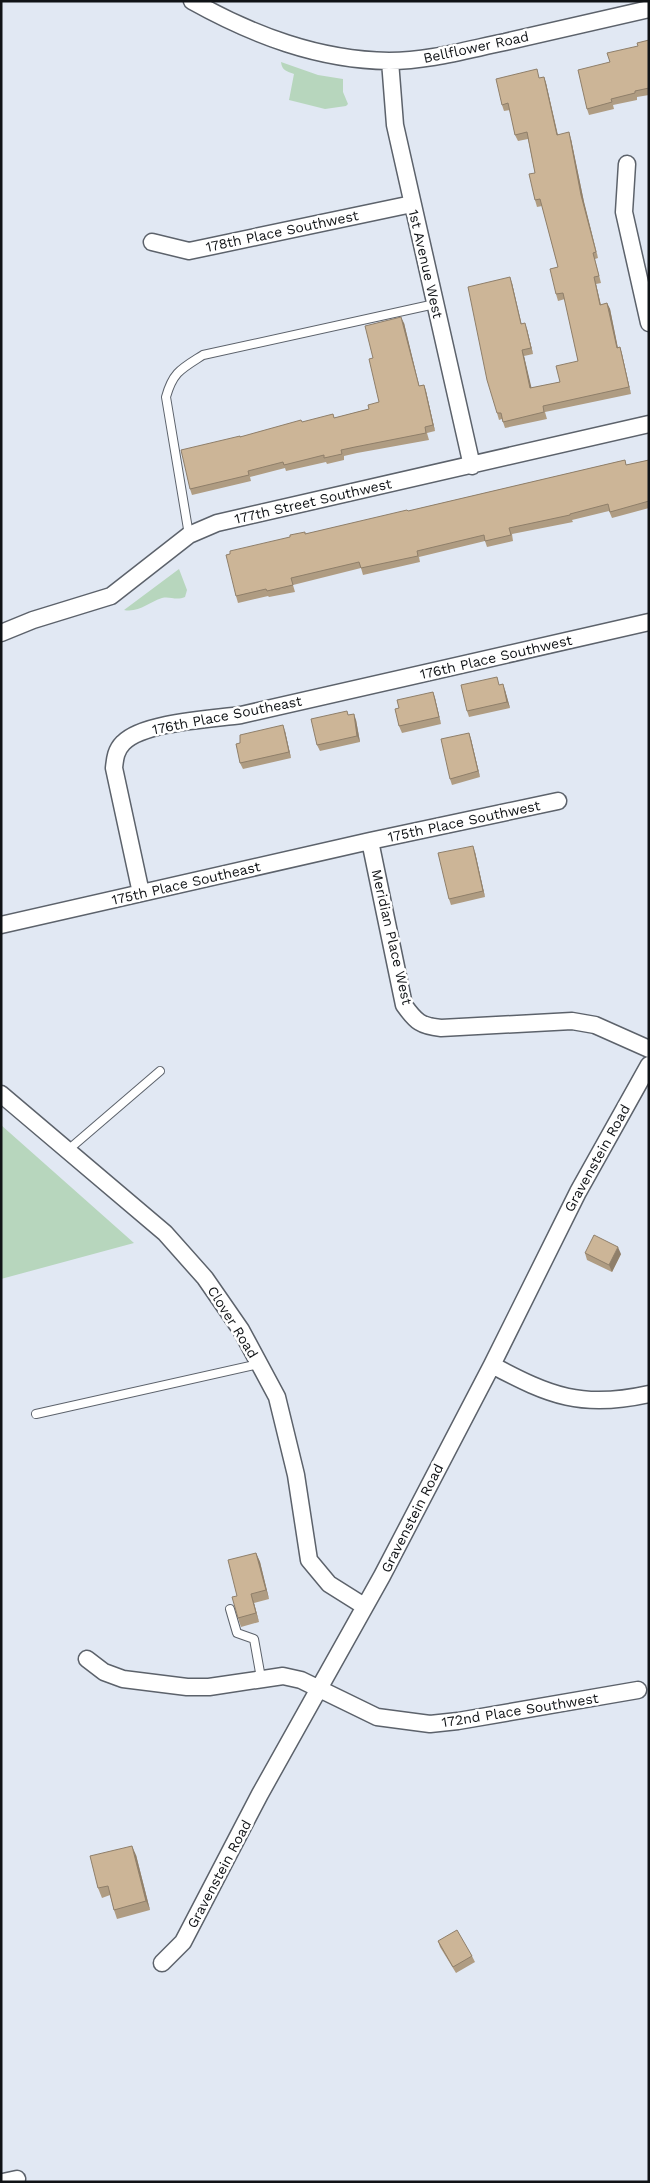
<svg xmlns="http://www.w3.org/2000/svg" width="650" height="2183" font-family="'Work Sans',sans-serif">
<rect width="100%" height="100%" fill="#e1e8f3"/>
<path fill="#b7d6bd" d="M281,62l37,13 25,4v13l5,12 -2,2 -21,3 -36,-9 5,-26c-7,-3 -12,-3 -13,-12z
M179,569l8,21 -2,7c-9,4 -15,-1 -23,1 -13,4 -23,15 -38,12z
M1,1125l133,118 -133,36z"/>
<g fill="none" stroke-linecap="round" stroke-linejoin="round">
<defs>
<path id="lane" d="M189,535l-23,-138c7,-25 15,-28 37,-42l232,-51
M68,1150l92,-79
M36,1414l223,-50
M230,1609l7,24 17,6 7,39"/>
<path id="street" d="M192,1c61,34 126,59 197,60 39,0 77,-11 116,-19 48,-11 96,-22 144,-33
M390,61l5,64 77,341
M627,164l-3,48 25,111
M152,242l37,9 223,-47
M1,633l32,-13 78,-24 78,-61 28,-12 432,-99
M370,841l34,164c12,17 17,21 37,23l131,-7 23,4 54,24
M141,893l-27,-125c1,-10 2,-18 9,-25 20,-21 89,-24 118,-28l408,-93
M1,925l369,-84 188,-40
M1,1094l164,139 40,45 36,52 36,67 19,78 13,85 20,24 35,22
M492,1365c58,31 90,44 157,29
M87,1659l17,13 19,7 64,8h22l74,-11 18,4 76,37 53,7 28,-3 180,-31
M162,1963l21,-21 77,-148 122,-218 110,-211 86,-173 71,-127
M3,2182l14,-3"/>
</defs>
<use href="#lane" stroke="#5c626b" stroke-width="10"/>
<use href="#street" stroke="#5c626b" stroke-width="19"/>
<use href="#lane" stroke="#fff" stroke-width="8"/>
<use href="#street" stroke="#fff" stroke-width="16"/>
</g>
<path fill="#af9c82" d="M649,40v55l-12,2v3l-24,5 1,4 -25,6 -2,-6 23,-47z
M544,77l2,6 12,52 13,4 13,63 14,56 -3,1 6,24 -5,1 5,21 6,-2 3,6 8,39 2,-1 2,7 9,40 -86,18 2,7 -42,9 -3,-9 -3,1 -2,-7 15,-130 9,41 6,5 6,25 -9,2 7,32 29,-6 18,-21 -13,-62 -7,2 -2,-7 2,-27 -16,-61 -5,1 -2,-7v-27l-7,-34 -10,2 -3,-6 -5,-25 -6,1 -2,-6 38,-27z
M404,323l15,63 5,-1 2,6 9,40 -8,2 2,7 -72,13 -13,3v4l-17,4 -1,-2 -40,9 -1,-3 -35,9 1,4 -59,14 -2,-6 50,-52 62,-15 32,-4 35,-9 10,-7z
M625,460l1,5 23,-5v48l-37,10 -3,-7 -37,9 1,2 -61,12 1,7 -26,6 -2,-6 -66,16 1,5 -57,13 -2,-7 -68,17 2,7 -26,5 -1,-1 -30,7 -2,-7 69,-62 103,-23z
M500,685l5,5 5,18 -41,9 -2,-6z
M433,692l2,6 6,26 -39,9 -3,-7v-18z
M348,715l8,5 4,22 -40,9 -3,-6z
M285,731l6,27 -48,11 -3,-6v-20z
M469,733l2,6 9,38 -28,8 -2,-6z
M475,852l10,45 -34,8 -2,-6z
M585,1253l36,1 -9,18 -25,-12z
M256,1553l4,9 9,37 -15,4 5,19 -18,5 -3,-9 -1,-22z
M136,1855l14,55 -33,9 -3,-9 -4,-15 -8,3 -4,-10z
M438,1941l34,15 3,6 -19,11 -16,-26z"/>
<path fill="#8f7f6a" d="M544,77l2,6 13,58 -2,-6z
M569,132l2,7 13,63 14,56 -17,-63z
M510,277l2,6 11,47 -2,-6z
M594,277l2,7 6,27 -2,-6z
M607,303l3,6 9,45 -2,-6z
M401,317l3,6 17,70 -2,-7z
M525,323l2,6 6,25 -2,-6z
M620,347l2,7 9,40 -2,-7z
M522,350l2,6 9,38 -3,-6z
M424,385l2,6 9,40 -2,-6z
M503,684l2,6 5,18 -3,-6z
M433,692l2,6 6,26 -2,-7z
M354,714l2,6 4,22 -3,-6z
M283,725l2,6 6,27 -2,-6z
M469,733l2,6 9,38 -2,-6z
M473,846l2,6 10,45 -2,-6z
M618,1247l3,7 -9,18 -3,-7z
M256,1553l4,9 9,37 -3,-9z
M251,1594l3,9 5,19 -3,-9z
M132,1846l4,9 14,55 -4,-9z"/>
<path fill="#ccb597" stroke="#8f7f6a" d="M649,40v48l-14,3v2l-24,6 1,3 -25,7 -9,-39 32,-8 -3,-9 31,-7 -1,-3z
M537,69l2,9 5,-1 13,58 12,-3 12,63 15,57 -3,1 6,23 -5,1 6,28 7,-2 10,45 3,-1 9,40 -86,19 1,6 -41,10 -2,-9h-4l-10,-33 -19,-93 42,-10 11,47 4,-1 6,25 -9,2 8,38 30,-6 -4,-16 22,-5 -15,-68 -7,1 -6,-25 8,-2 -18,-68 -5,1 -6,-26 6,-1 -8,-41 -12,3 -7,-32 -6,2 -6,-26z
M401,317l18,69 5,-1 9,40 -8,2 1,6 -71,14 -14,3 1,4 -18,4v-3l-40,10 -1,-3 -35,9 1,4 -59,14 -9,-39 59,-14v1l61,-17 1,2 31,-8 1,4 35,-9 -1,-4 11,-3 -10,-43 4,-1 -8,-32z
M625,460l1,5 23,-5v41l-39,11 -2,-8 -38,10v1l-61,13 2,7 -26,6 -1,-6 -67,16 1,5 -57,12 -2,-6 -68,16 2,7 -26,6 -1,-2 -30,7 -10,-41 4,-1v-3l60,-14v-2l15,-3v2l102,-24 1,1z
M497,677l2,8 4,-1 4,18 -40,9 -6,-26z
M433,692l6,25 -40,9 -4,-17 4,-1 -2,-8z
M347,711l1,4 6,-1 3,22 -40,9 -6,-26z
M283,725l6,27 -49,11 -4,-19 4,-1v-8z
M469,733l9,38 -28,8 -9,-40z
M473,846l10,45 -34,8 -11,-46z
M594,1235l24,12 -9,18 -24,-12z
M256,1553l10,37 -15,4 5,19 -18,5 -6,-21 5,-1 -9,-36z
M132,1846l14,55 -32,9 -6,-24 -10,2 -8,-32z
M457,1930l15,26 -19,11 -15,-26z"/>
<g text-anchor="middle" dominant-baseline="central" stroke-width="5" stroke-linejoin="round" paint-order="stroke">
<g font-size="14" fill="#101316" stroke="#fff">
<text transform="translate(476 47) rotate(-12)">Bellflower Road</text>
<text transform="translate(282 231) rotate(-12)">178th Place Southwest</text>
<text transform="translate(426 264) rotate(77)">1st Avenue West</text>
<text transform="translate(313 501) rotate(-13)">177th Street Southwest</text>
<text transform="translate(496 657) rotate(-13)">176th Place Southwest</text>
<text transform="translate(227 715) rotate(-11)">176th Place Southeast</text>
<text transform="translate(464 821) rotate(-12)">175th Place Southwest</text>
<text transform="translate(186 883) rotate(-13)">175th Place Southeast</text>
<text transform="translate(392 937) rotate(77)">Meridian Place West</text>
<text transform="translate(597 1158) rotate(-61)">Gravenstein Road</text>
<text transform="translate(233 1322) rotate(58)">Clover Road</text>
<text transform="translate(412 1518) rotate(-63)">Gravenstein Road</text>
<text transform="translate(520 1710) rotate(-9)">172nd Place Southwest</text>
<text transform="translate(219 1874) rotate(-62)">Gravenstein Road</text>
</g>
</g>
<rect width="650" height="2183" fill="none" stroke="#101316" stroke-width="5"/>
</svg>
